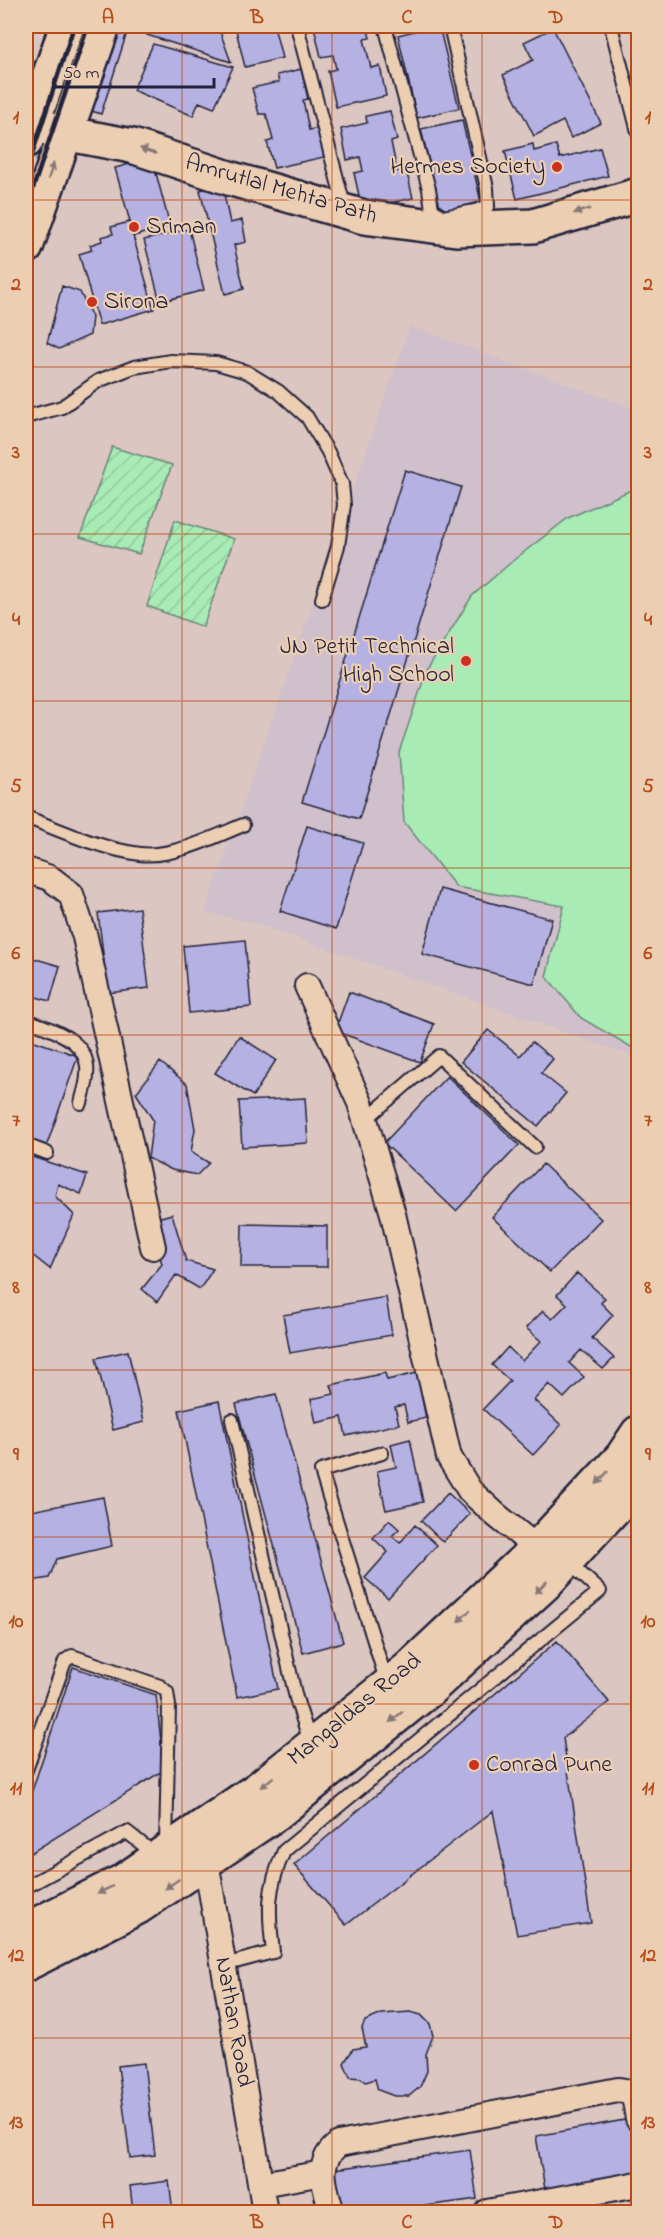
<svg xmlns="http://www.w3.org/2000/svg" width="664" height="2238" font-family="'Indie Flower',sans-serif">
<defs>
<pattern id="garden-furrows" width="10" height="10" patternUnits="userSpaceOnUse" patternTransform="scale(1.5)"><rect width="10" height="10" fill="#a9ebb4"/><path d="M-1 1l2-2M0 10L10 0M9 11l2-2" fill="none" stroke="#91c99c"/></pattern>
</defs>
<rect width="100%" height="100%" fill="#dcc6c1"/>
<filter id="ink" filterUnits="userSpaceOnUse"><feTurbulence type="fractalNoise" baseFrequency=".0167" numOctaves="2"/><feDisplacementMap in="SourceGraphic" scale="12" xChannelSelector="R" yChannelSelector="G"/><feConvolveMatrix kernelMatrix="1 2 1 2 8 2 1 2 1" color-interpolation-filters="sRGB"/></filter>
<g filter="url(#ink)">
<path fill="#d0c0cb" d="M410,326l228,84v648l-385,-135 -48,-11z"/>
<path fill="#a9ebb4" stroke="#668678" stroke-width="1.5" d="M638,487v564l-57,-33 -35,-42 18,-70 -108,-19 -52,-65 -5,-70 29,-85 44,-71 43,-37 53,-41z"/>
<path fill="url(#garden-furrows)" stroke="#668678" stroke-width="1.5" d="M112,447l60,18 -33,89 -59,-17z
M175,520l59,19 -31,88 -56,-21z"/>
<path fill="#b5b2e3" stroke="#22223b" stroke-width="1.5" d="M47,26h82l-28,88 -74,-24z
M150,26h68l13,36 -84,-27z
M235,26h39l8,32 -37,9z
M320,26h47l3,12 -6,1 7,29 9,-2 6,30 -50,11 -8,-36 8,-2 -3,-14 -12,2 -7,-30z
M435,26h4l20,82 -42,10 -19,-83z
M553,28l48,95 -30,15 -8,-17 -29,15 -31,-61 30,-15 -9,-18z
M153,44l80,23 -19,41 -15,-6 -6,14 -60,-26z
M301,69l7,30 -5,1 6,30 9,-2 6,29 -50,11 -7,-26 6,-2 -7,-26h-7l-7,-26 27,-6 -2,-7z
M390,111l7,29 -6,2 6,29 9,-2 7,29 -51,11 -8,-36 9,-2 -3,-14 -13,3 -6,-31 26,-6 -1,-7z
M462,120l19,82 -40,9 -20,-82z
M533,144l1,7 22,-6 4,13 40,-10 8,28 -91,23 -12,-48z
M152,158l18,68 -36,10 -19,-68z
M222,185l8,38 12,-3 4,22 -12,3 10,44 -19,5 -25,-104z
M129,222l25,87 -55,16 -20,-71 13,-4 -2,-5 12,-4 -1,-4 12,-3 -2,-7z
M189,229l15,61 -44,12 -16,-62z
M62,286l18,6 12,25 -2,18 -31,14 -12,-6z
M405,470l56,17 -102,332 -57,-17z
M307,826l56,17 -27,86 -56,-18z
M440,889l112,30 -18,65 -112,-30z
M139,908l10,80 -41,5 -10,-80z
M245,940l6,67 -62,6 -6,-67z
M26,956l34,10 -10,35 -24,-7z
M349,992l85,32 -14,38 -85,-31z
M488,1030l32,26 12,-14 21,17 -12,14 25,20 -28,33 -77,-64z
M239,1036l37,24 -23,36 -38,-23z
M26,1038l52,18 -33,94 -19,-6z
M160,1062l27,22 8,45 -4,23 18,11 -12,12 -25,-5 -24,-12 5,-38 -17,-27z
M447,1076l72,69 -63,66 -72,-68z
M305,1098l3,45 -66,4 -3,-46z
M26,1155l61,20 -6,19 -23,-10 -3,12 19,19 -24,54 -24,-19z
M543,1164l58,55 -51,53 -58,-55z
M172,1214l14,47 27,8 -13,20 -24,-14 -19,27 -15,-13 20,-25 -12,-44z
M242,1224l85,2v41h-86z
M577,1273l28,25 -4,5 12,12 -21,23 22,20 -11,11 -22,-19 -12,13 15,14 -20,21 -15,-14 -15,16 27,25 -28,30 -50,-46 27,-28 -18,-16 16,-18 14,14 19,-20 -15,-13 17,-17 9,8 15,-15 -10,-9z
M386,1297l6,38 -102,18 -7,-38z
M128,1351l16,71 -31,8 -17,-72z
M385,1373l2,7 30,-7 9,45 -18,4 -4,-17 -9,2 4,17 -53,12 -4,-19 -26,6 -5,-24 23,-5 -3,-9z
M276,1394l67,248 -40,11 -67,-249z
M219,1401l59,288 -41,8 -58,-287z
M410,1439l13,63 -37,8 -9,-39 19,-4 -5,-23z
M448,1493l22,21 -27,28 -22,-21z
M103,1497l9,49 -55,13 -8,19 -17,3 -6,-37v-32z
M389,1520l10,9 -7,7 8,7 15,-18 22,20 -49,53 -23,-20 23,-26 -15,-14z
M557,1641l52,61 -46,36 28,185 -74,12 -24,-124 -147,114 -52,-60z
M73,1667l83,28 8,75 -138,86v-47z
M410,2012l11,3 9,9 3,12 -7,18 1,17 -7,16 -11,9h-15l-16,-6 -3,-11 -9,3 -5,-4 -11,-1 -6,-14 9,-14 13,-2 -4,-19 3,-7 17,-7z
M144,2063l11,92 -25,3 -12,-92z
M630,2119l8,54 -93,16 -9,-53z
M470,2150l7,49 -96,13h-40l-6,-43z
M169,2181l4,31h-40l-3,-26z"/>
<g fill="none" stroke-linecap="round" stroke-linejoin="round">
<defs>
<path id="service" d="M297,26l48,183
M385,26l44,163 3,20 11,8 32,-6 13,-5 -1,-18 -37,-162
M611,26l27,106
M26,417l36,-10 36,-26 36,-14 37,-6 45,2 31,9 31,19 29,26 21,35 14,32 2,21 -6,41 -16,53
M26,817c36,14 75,32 114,37 32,4 74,-17 103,-29
M26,1020c25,9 65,20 61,55 0,9 -4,19 -6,28
M365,1120l74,-64 96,91
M26,1145l21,8
M232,1420l64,278 15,47
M382,1453l-61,18 66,212
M26,1770l39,-109 7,-5 88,30 7,6 2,14 -3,139
M26,1887l101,-55 30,24
M224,1965l49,-13c-5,-41 -6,-63 11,-101l316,-260 -33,-30"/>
<path id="minor" d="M26,870l24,8 21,16 14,43 68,310
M307,986l53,117 33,111 56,243 21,34 26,24 41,33
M198,1850l8,11 59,351
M261,2184l62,-11
M332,2212c-7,-24 -18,-51 7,-68l279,-54c19,1 17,13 20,29
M487,2212l151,-28"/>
<path id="secondary" d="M38,125l26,8 68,13 100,33 132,38 92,12 77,-3 105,-31"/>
<path id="primary" d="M26,1930l97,-49 136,-93 149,-119 129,-121 85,-91 16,-24
M26,1964l112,-57 139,-94 151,-122 117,-107 93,-101"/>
<path id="trunk" d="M26,141l41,-115
M26,247l77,-221"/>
</defs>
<use href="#service" stroke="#22223b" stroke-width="16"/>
<use href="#minor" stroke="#22223b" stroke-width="28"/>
<use href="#secondary" stroke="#22223b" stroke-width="38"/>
<use href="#primary" stroke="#22223b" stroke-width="38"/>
<use href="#trunk" stroke="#22223b" stroke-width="38"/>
<use href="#service" stroke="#ecceb3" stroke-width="12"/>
<use href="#minor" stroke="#ecceb3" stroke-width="24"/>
<use href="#secondary" stroke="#ecceb3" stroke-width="33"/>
<use href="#primary" stroke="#ecceb3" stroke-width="33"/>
<use href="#trunk" stroke="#ecceb3" stroke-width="33"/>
<path stroke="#22223b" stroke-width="4.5" d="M26,173l48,-147
M26,209l62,-183"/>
</g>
<defs><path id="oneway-solid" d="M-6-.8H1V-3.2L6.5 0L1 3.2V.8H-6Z" transform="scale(1.5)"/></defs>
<g fill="#877877">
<use href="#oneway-solid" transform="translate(148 151) rotate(-161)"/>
<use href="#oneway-solid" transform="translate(51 171) rotate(-71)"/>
<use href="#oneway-solid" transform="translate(582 211) rotate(164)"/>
<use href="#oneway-solid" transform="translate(602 1478) rotate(133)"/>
<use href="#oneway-solid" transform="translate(541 1587) rotate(136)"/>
<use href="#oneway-solid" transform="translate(464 1616) rotate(137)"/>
<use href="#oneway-solid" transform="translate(396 1717) rotate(141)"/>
<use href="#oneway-solid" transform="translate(267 1782) rotate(141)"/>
<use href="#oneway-solid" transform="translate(172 1884) rotate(146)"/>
<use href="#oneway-solid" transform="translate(105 1890) rotate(153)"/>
</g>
</g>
<path fill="none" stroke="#b64b18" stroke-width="1.5" stroke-opacity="0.55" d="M182,26v2186M332,26v2186M482,26v2186M26,200h612M26,367h612M26,534h612M26,701h612M26,868h612M26,1035h612M26,1203h612M26,1370h612M26,1537h612M26,1704h612M26,1871h612M26,2038h612"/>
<g fill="#c8321e" stroke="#ecceb3" stroke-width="2">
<circle cx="557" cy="167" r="6"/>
<circle cx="134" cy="227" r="6"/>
<circle cx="92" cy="302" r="6"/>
<circle cx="466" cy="661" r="6"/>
<circle cx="474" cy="1765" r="6"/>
</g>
<g text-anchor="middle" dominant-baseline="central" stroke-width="4.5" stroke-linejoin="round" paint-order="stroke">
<g font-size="24" fill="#22223b" stroke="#ecceb3" text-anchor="start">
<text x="545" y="167" text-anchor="end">Hermes Society</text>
<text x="146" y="227">Sriman</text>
<text x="104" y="302">Sirona</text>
<text x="454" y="647" text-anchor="end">JN Petit Technical<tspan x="454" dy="28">High School</tspan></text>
<text x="486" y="1765">Conrad Pune</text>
</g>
<g font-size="24" fill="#22223b" stroke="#ecceb3">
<text transform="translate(281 190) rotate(16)">Amrutlal Mehta Path</text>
<text transform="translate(355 1710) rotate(-39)">Mangaldas Road</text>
<text transform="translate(233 2022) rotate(80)">Nathan Road</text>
</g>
</g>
<rect width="664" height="2238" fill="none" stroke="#ecceb3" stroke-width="66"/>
<path d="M54 78v9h160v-9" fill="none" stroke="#22223b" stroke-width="3"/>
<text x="63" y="78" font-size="18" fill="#22223b" stroke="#ecceb3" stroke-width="4.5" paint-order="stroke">50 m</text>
<rect x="33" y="33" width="598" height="2172" fill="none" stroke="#b64b18" stroke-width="2"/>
<g font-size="20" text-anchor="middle" font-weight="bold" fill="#b64b18">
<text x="108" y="23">A</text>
<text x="257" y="23">B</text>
<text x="407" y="23">C</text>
<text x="556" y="23">D</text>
<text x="16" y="123">1</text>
<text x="648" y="123">1</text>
<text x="16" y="290">2</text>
<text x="648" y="290">2</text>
<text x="16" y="458">3</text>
<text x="648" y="458">3</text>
<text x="16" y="625">4</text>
<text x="648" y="625">4</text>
<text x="16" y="792">5</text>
<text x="648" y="792">5</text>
<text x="16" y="959">6</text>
<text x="648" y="959">6</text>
<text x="16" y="1126">7</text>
<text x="648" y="1126">7</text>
<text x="16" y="1293">8</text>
<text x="648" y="1293">8</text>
<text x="16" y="1460">9</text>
<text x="648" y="1460">9</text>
<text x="16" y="1627">10</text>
<text x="648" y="1627">10</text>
<text x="16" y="1794">11</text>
<text x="648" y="1794">11</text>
<text x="16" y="1961">12</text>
<text x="648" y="1961">12</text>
<text x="16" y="2128">13</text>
<text x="648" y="2128">13</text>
<text x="108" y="2228">A</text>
<text x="257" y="2228">B</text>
<text x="407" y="2228">C</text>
<text x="556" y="2228">D</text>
</g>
</svg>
